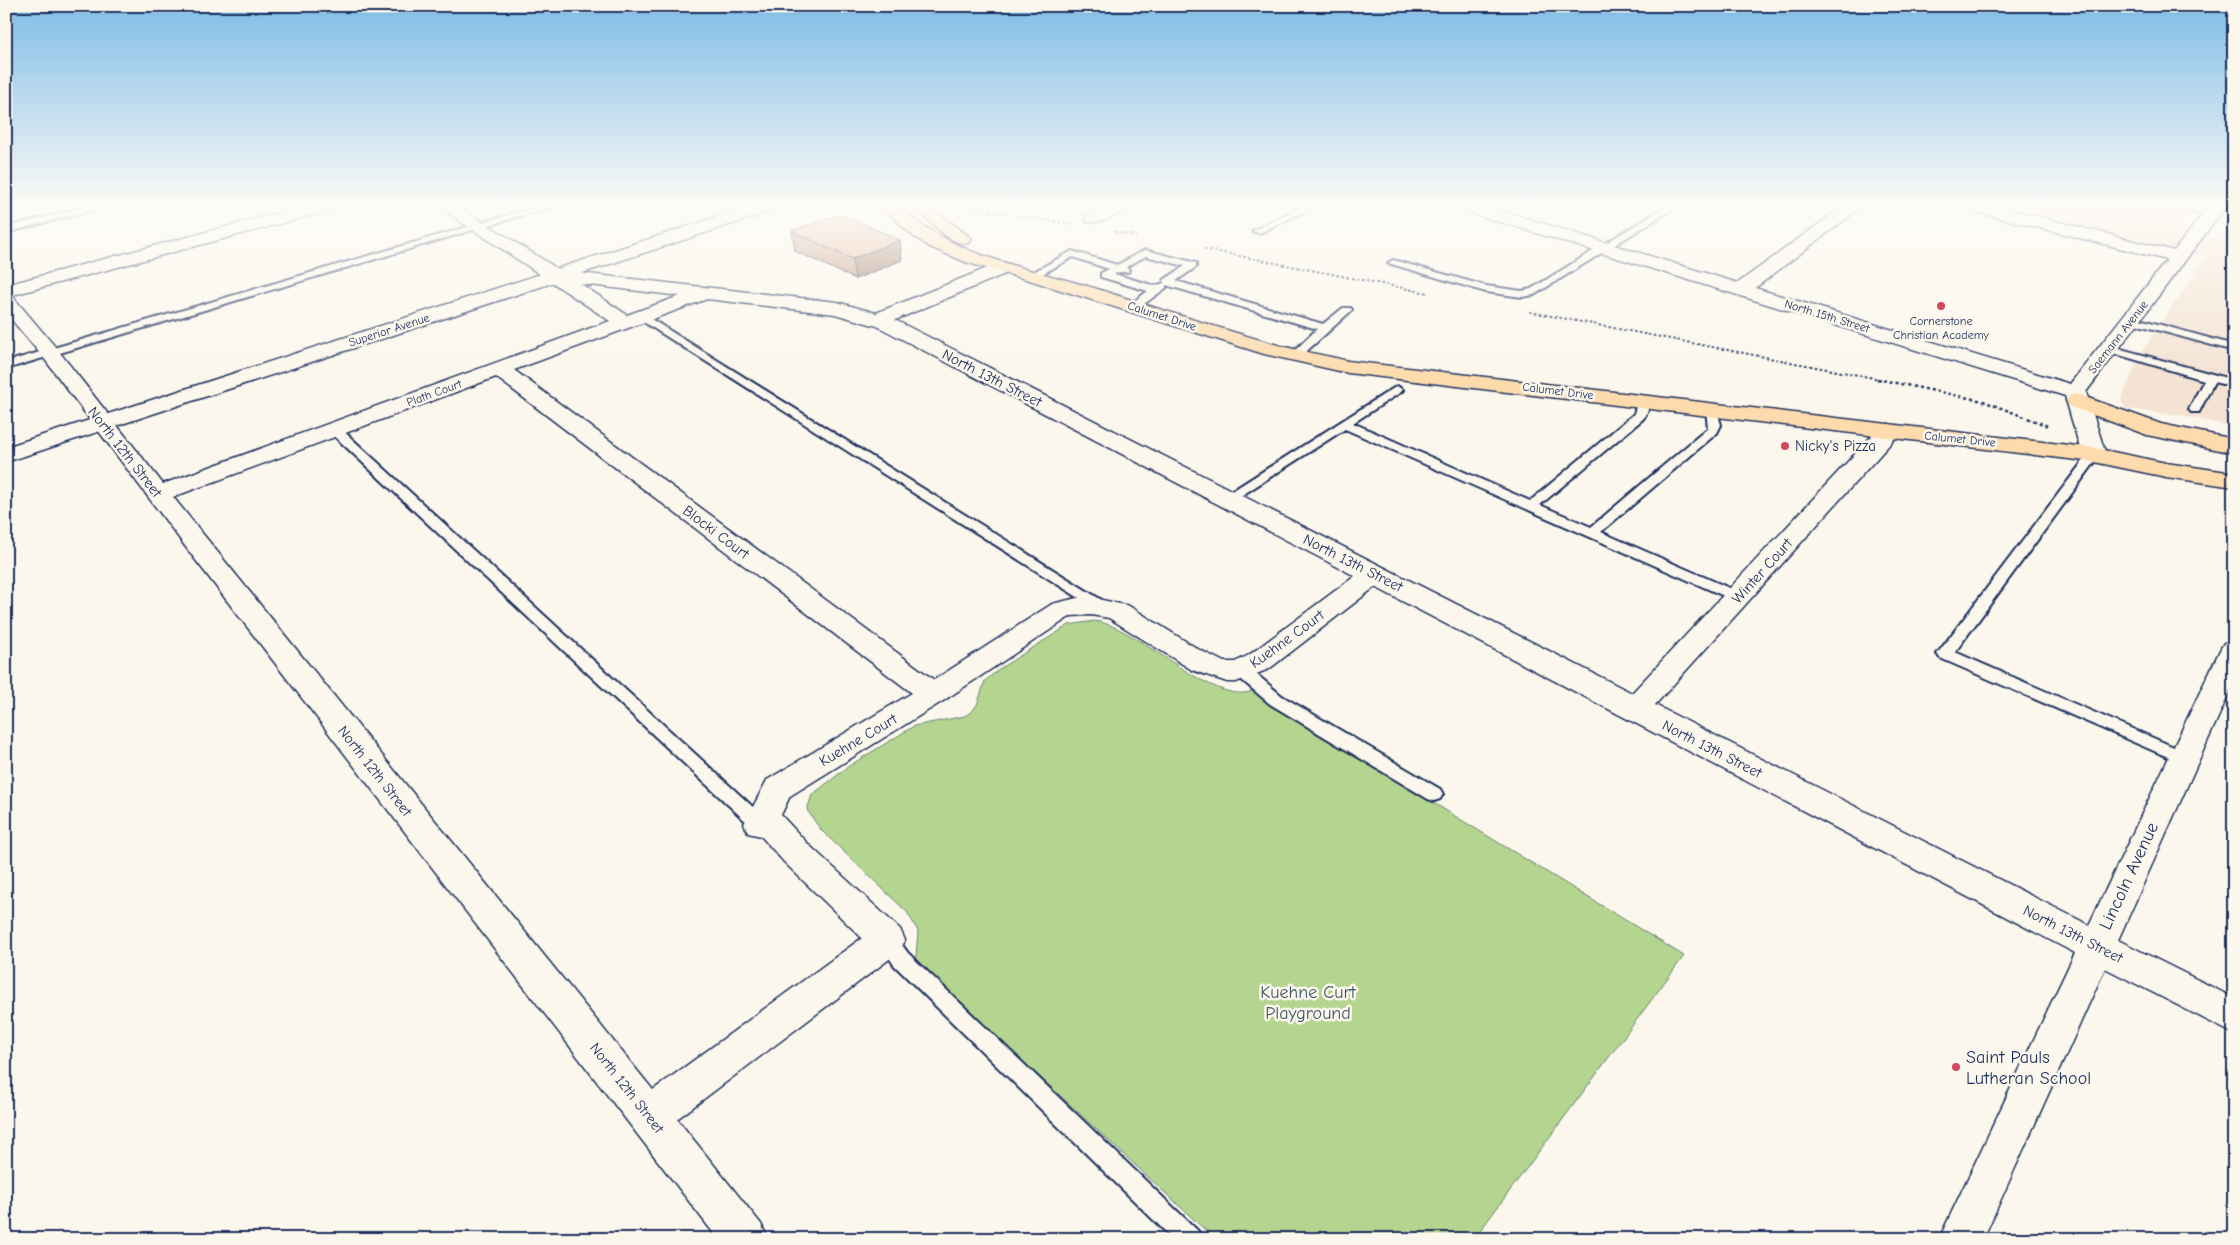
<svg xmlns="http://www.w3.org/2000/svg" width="2240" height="1245" font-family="'Comic Neue',sans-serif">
<rect width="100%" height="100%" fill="#fbf7ec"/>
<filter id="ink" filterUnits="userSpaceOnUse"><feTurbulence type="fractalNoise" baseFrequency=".02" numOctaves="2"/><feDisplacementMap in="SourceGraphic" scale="10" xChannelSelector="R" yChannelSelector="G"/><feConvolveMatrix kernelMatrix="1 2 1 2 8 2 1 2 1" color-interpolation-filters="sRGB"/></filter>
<g filter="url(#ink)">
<path fill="#f4e2d2" d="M6,205h44l-44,11z
M1994,205l203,2 -17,23 54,13v184l-55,-12 -53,-6 -5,-9 21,-49 64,-94 -184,-48 -11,1z"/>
<path fill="#b4d58f" stroke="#688276" d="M1094,621c44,4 124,92 162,68l176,113 252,154 -210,283h-259l-293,-271 -6,-11 2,-26 -11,-19 -86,-82 -14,-20 5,-15 37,-29 65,-40 51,-10 7,-5 5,-6 8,-24 14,-12 70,-44z"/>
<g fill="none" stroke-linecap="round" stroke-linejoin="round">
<defs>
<path id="lane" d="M93,205h17l-104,28v-6z
M542,205h15l-551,164v-7z
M1305,205h12l-57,28 -8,-2z
M1668,205h11l-145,90 -12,2 -36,-5 -98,-29 5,-3 93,26 36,5 9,-2z
M2172,205h17l29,9 -5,3z
M1145,250l51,13v4l-20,14 147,43 20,-16h8l1,2 -53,48 -4,1 -6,-3 2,-2 26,-25 -151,-44v3l-29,21h-8v-4l19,-14 -47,-14v-4l8,-4 -36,-12 -36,20 -9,-2 44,-24 45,14zM1146,256l39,10 -21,14v3l-9,3 -41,-12 5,-2h9l1,-2 -3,-3z
M643,314l465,290 2,3 -2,3h-10l-459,-291 -1,-2z
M2132,317l102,28v6l-106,-29 -1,-2z
M2110,346l124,34v7l-20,-5 -15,30h-8l-2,-3 15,-29 -98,-29 -2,-2z
M1397,386l6,4 -2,2 -48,31 177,78 104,-87 4,-15h8l2,12 -5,8 -103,86 51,22 117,-99 -2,-18 6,-4 4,1 5,18 -4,8 -116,99 142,62 2,3 -2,3h-10l-388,-171 -112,72h-10l-2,-3z
M334,425l4,1 428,393 3,5 -3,5 -6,2 -6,-2 -424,-397 -2,-3 2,-3z
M2094,451l6,4 -145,197 235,102 2,4 -2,4 -6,2 -244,-106 -3,-4 153,-202z
M1242,666l6,1 34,29 158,93 3,5 -3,5 -6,2 -6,-2 -158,-95 -34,-29 -2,-4 2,-4z
M887,932l7,2 14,19 290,278 4,8h-29l-279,-274 -17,-25 3,-6z"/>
<path id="street" d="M308,205h29l-2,4 -326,87 4,1 44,52 106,135 447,-163 -174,-116h20l105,66 276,31 39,11 119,-48h12l3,4 -3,4 -112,47 737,373 249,-267 8,-2 8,2 3,5 -3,5 -242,269 434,220 131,-275 4,-7 10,-2v41l-116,258 116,58v36l-129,-66 -122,271h-44l136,-286 -700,-366 -106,82 -33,13h-9l-35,-12 -83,-52 -18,-3 -20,1 -128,85 -153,95 -9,19 27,29 92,85 5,11 -5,11 -223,168 84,105 7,15h-50l-527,-685 -148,-197 -37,-44v-28zM581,284l99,12 -53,19zM707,299l128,15 42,12 478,250 -106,79 -14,7h-11l-26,-13 -69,-43 -31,-7 -21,-1 -25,6 -118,76 -420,-310zM496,377l416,316 -145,87 -23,44 4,9 13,3 23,26 78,76 -209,152 -480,-593z
M1108,205h23l-2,4c-12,5 -28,16 -42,13l-2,-4 2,-4z
M1456,205h27l255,78 107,-78h19l-109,83 315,96 97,-124 -203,-51 -2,-4h30l182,46 36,-46h17l-141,187 20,63 -4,5 -8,2 -8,-2 -4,-5 -17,-59 -607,-187z"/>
<path id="secondary" d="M754,205h26l-2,4 -772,253v-15z"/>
<path id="primary" d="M880,205h18c53,52 128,62 196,83 60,19 120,39 180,56 24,7 50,11 74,17l746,87 72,15 68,10v14l-68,-10 -72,-15 -746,-89 -84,-19 -235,-74 -61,-17 -38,-16 -17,-11z
M916,205h17l7,9 32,25 -3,4c-18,4 -43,-24 -53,-38z
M2077,394l84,30 73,15v14l-87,-18 -78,-29 -3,-5 3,-5z"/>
</defs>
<use href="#lane" stroke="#1b2f5e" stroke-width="4"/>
<use href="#street" stroke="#1b2f5e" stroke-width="3"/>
<use href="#secondary" stroke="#1b2f5e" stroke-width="3"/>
<use href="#primary" stroke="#1b2f5e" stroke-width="3"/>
<path stroke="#1b2f5e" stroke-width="2" stroke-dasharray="2.5 2.5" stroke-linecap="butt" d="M955,206l117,18
M1115,232l21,4
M1204,249l224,44
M1530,312l354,68"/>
<path stroke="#1b2f5e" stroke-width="2.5" stroke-dasharray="3 3" stroke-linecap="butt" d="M1877,379l106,22 65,25"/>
<use href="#lane" fill="#fbf7ec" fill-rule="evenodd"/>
<use href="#street" fill="#fbf7ec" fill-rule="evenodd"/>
<use href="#secondary" fill="#fbf7ec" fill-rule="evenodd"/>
<use href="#primary" fill="#fedbac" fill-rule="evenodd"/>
</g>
<path fill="#c49882" stroke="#1b2f5e" d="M792,231l110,29 -47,19 -60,-28z"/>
<path fill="#a07c6a" stroke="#1b2f5e" d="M900,240l2,20 -47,19 -3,-20z"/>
<path fill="#e4b197" stroke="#1b2f5e" d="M840,214l60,26 -48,19 -60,-28z"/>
</g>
<linearGradient id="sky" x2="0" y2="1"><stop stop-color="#7fbce6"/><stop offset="0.54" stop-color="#fdfbf6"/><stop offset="1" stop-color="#fdfbf6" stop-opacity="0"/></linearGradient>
<rect width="2240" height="380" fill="url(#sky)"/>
<g fill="#d1495b" stroke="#fbf7ec" stroke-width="2">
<circle cx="1941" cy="306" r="5"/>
<circle cx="1785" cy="446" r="5"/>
<circle cx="1956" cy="1067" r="5"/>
</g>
<g text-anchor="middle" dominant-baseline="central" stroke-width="5" stroke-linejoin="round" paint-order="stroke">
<g font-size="12" fill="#1b2f5e" stroke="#fbf7ec">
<text transform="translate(1162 316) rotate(18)">Calumet Drive</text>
<text transform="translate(1827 316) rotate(17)">North 15th Street</text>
<text transform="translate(389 330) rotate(-18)">Superior Avenue</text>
<text transform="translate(2118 337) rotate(-52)">Saemann Avenue</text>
<text transform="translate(1558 391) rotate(7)">Calumet Drive</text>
<text transform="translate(434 393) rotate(-20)">Plath Court</text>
<text transform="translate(1960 439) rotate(6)">Calumet Drive</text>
</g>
<g font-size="12" fill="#1b2f5e" stroke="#fbf7ec">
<text x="1941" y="321">Cornerstone<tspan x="1941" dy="14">Christian Academy</tspan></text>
</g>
<g font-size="15" fill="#1b2f5e" stroke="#fbf7ec">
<text transform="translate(992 378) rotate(27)">North 13th Street</text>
<text transform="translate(125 452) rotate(52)">North 12th Street</text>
<text transform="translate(716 532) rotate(37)">Blocki Court</text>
<text transform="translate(1353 563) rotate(27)">North 13th Street</text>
<text transform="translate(1762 571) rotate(-48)">Winter Court</text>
<text transform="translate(1287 639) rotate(-36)">Kuehne Court</text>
<text transform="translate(858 740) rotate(-31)">Kuehne Court</text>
<text transform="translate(1712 749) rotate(27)">North 13th Street</text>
<text transform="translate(375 771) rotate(52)">North 12th Street</text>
<text transform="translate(2073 934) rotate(27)">North 13th Street</text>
<text transform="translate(627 1088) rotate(52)">North 12th Street</text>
</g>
<g font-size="15" fill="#1b2f5e" stroke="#fbf7ec" text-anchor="start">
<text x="1795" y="446">Nicky's Pizza</text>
</g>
<g font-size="18" fill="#1b2f5e" stroke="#fbf7ec">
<text transform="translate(2129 876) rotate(-65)">Lincoln Avenue</text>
</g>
<g font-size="18" fill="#41586a" stroke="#fbf7ec">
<text x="1308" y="992">Kuehne Curt<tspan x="1308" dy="21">Playground</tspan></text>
</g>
<g font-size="18" fill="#1b2f5e" stroke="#fbf7ec" text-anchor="start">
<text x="1966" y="1057">Saint Pauls<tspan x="1966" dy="21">Lutheran School</tspan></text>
</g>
</g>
<rect width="2240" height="1245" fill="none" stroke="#fbf7ec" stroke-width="25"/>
<rect x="12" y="12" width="2215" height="1220" fill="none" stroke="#1b2f5e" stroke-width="2" filter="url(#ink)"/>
</svg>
